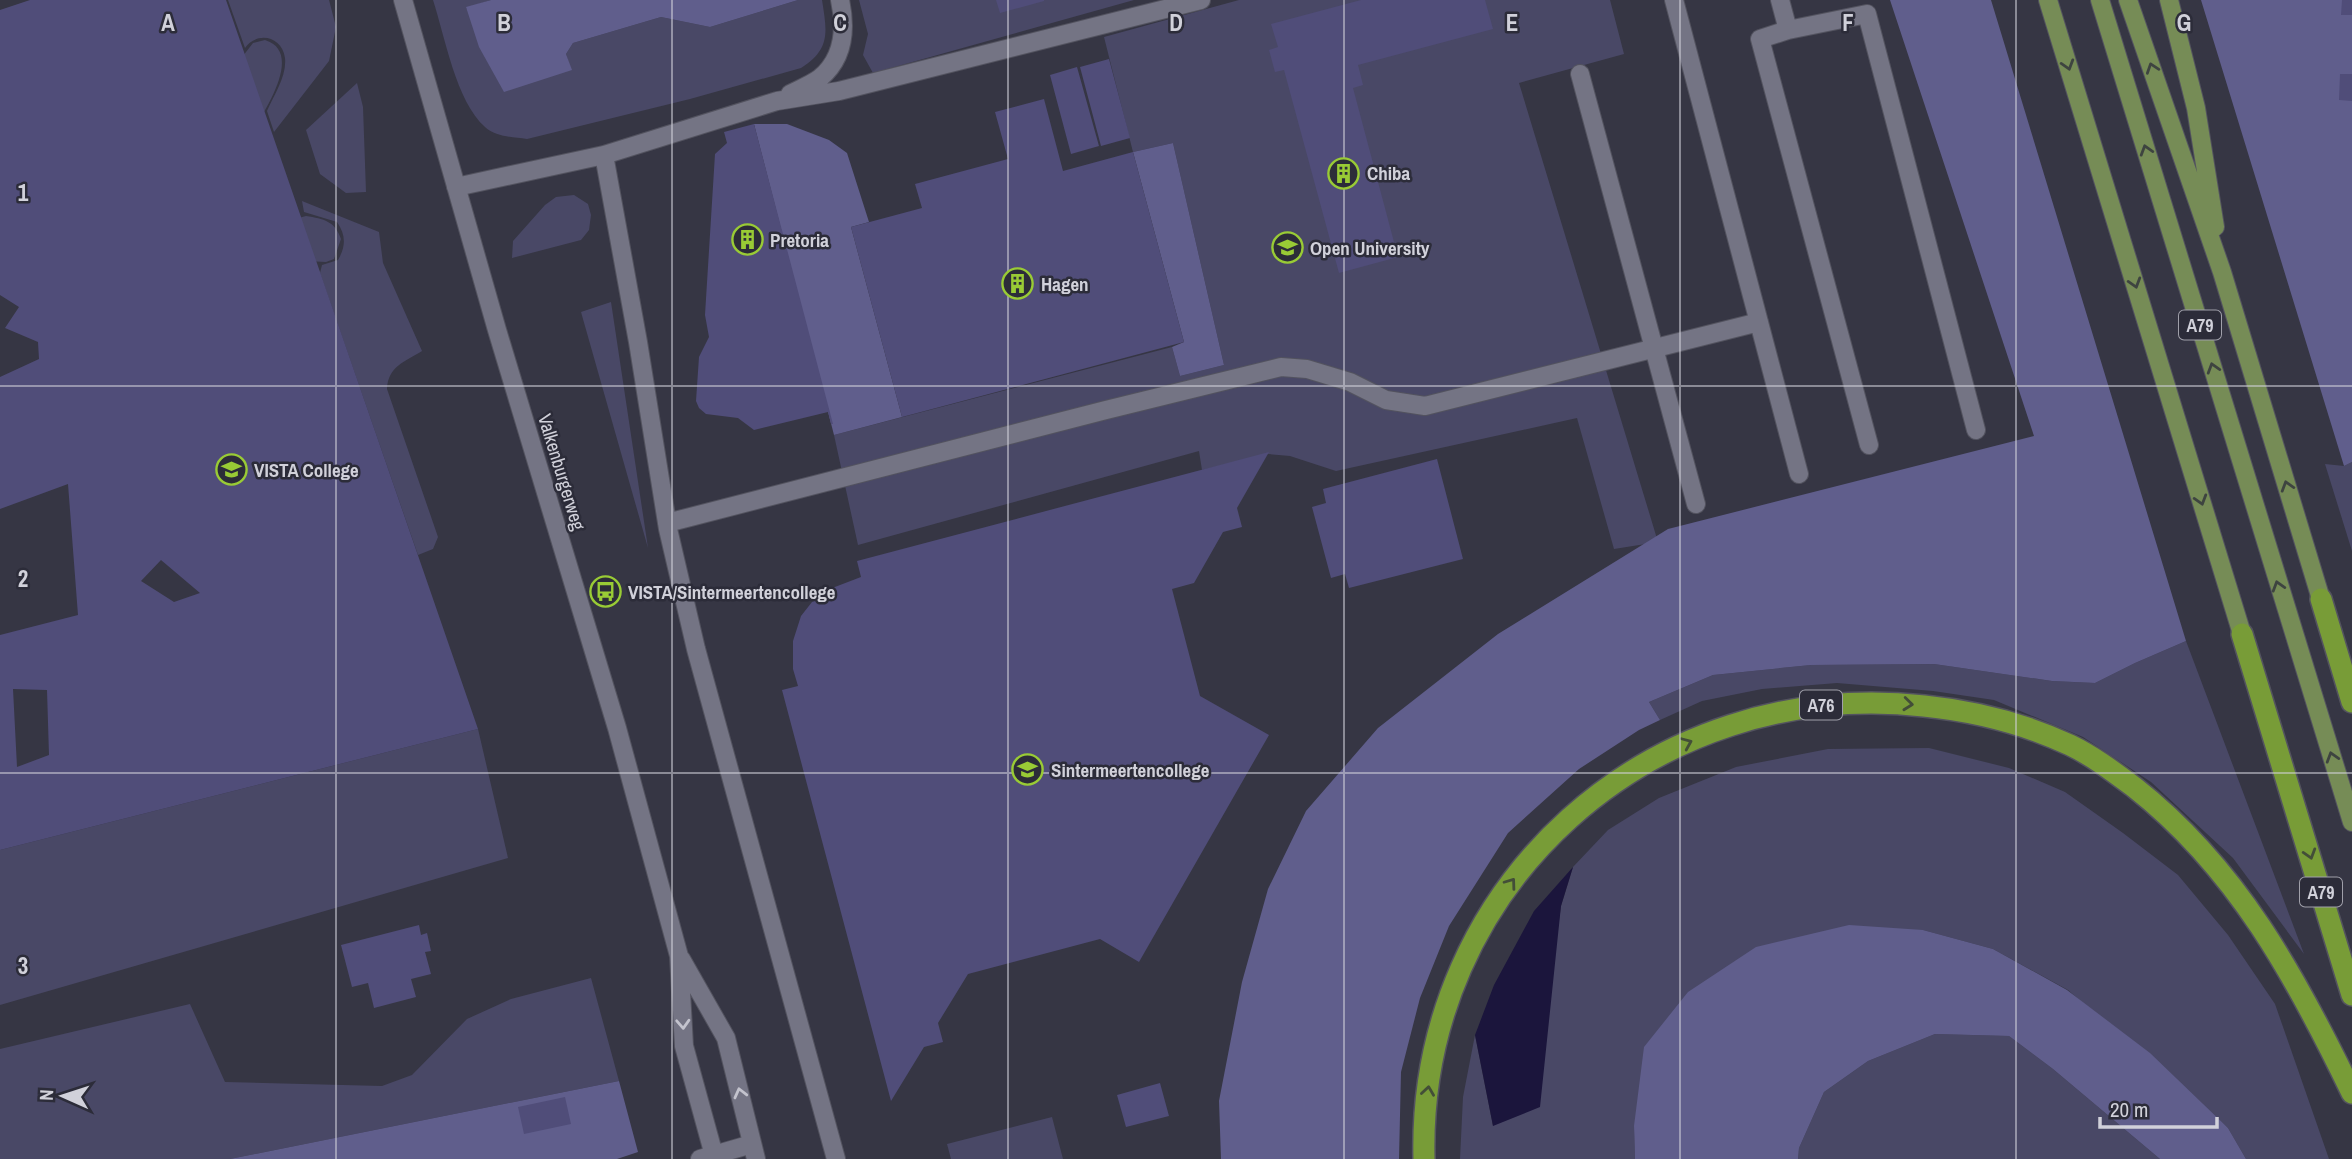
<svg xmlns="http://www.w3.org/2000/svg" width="2352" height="1159" font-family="'Archivo Narrow',sans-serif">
<rect width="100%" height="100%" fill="#363644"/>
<path fill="#494866" d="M228,0h101l7,27 -7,34 -55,71 -7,-21c7,-16 20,-35 18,-53 -3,-22 -28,-27 -40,-10z
M433,0h58l-25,8 105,62 -5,-16 7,-11 88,-26 49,10 88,-27h24c5,32 9,49 -21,68l-111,31 -163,40c-14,-2 -31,-2 -42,-12 -29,-26 -40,-90 -52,-127z
M859,0h275l-261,73 -10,-18 5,-21z
M1239,0h371l14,54 -105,29 139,459 -44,7 -37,-131 -241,53 -46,-15 -22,-2 -66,16 -3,-19 -341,94 -24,-110 338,-88 8,29 44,-11 -51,-222 -40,9 -29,-115z
M265,40c39,12 0,70 -12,91l-17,-66 17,-22z
M357,83l6,24 3,85 -20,1 -26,-19 -14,-44z
M574,195l14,9 3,11 -2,15 -8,10 -69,18 1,-17 32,-36 11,-8z
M302,201l77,31 4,31 39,88c-17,11 -34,15 -35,38l51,148 -5,12 -15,6 -98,-282 2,-8 16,-5c8,-14 8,-25 -1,-38l-33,-10z
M306,216c18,3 29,5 35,23l-7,20 -8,3 -20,-1 -22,-39z
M611,302l37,246 -67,-236z
M2352,462v89l-27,-87 19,2z
M2186,641l118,313 -71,-96 -82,-76 -68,-45 -89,-37 -61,-9 -96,-8 -75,6 -60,12 -42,19 -11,-18 64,-27 98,-10 123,-1 118,17 43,2 40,-20z
M478,729l30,129 -508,147v-155z
M1929,748l80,20 56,24 58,41 55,42 50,60 47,69 54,155h-83l-18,-31 -160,-138 -75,-41 -70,-19 -289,196 1,33h-175l3,-62 12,-62 18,91 58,-147 10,-73 12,-39 35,-37 51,-32 77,-31 92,-18z
M591,978l28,103 -389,78h-230v-110l190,-45 35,78 157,4 30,-11 55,-56 44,-20z
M1935,1034l74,2 44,33 107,90h-362l1,-11 25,-56 44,-31z
M1052,1117l11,42h-112l-4,-15z"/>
<path fill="#605e8c" d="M491,0h307l-88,27 -49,-10 -88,26 -7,11 6,16 -68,22 -25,-45 -13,-40z
M1890,0h101l195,641 -51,22 -40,20 -43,-2 -118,-17 -123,1 -98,10 -64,27 11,18 -21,10 -60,39 -71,64 -59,93 -29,72 -19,74 -2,87h-178l-2,-58 23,-119 26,-93 38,-78 72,-83 120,-94 170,-105 366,-93z
M2201,0h151v462l-8,4z
M754,124h33l42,16 18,13 22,69 -18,5 51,190 -68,18z
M1173,143l51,222 -44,11 -8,-29 12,-5 -51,-190z
M1849,925l74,5 70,19 74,41 83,63 78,75 18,31h-86l-107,-90 -44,-33 -74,-2 -67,27 -44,31 -25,56 -1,11h-163l-1,-33 10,-79 44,-55 68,-45z
M619,1081l19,71 -21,7h-387z"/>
<path fill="#1b153c" d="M1573,867l-12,39 -21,201 -47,19 -18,-91 19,-50 40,-74z"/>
<path fill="#504d79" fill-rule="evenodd" d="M30,0h196l252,729 -478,121v-215l78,-20 -10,-131 -68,25v-132l39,-18 -1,-17 -33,-14 14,-21 -19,-12v-285zM161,560l39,33 -26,9 -33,-21zM13,689l34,1 2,65 -32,12z
M996,0h48v1l-44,12z
M1361,0h124l8,29 -135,36 5,20 -10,3 45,169 -59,16 -55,-203 -9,2 -6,-22 9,-3 -7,-23z
M2342,0h10v15h-11z
M1109,59l21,79 -29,8 -21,-79z
M1077,67l22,79 -28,8 -21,-79z
M2340,74h12v27l-13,-1z
M1044,99l19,72 70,-19 51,190 -282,75 -51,-190 71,-19 -7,-24 93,-25 -13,-47z
M754,124l79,300h-2l-3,-12 -74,18 -16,-12 -32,-4 -7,-6 -3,-7 3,-44 10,-20 -4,-22 10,-161 12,-11 -3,-11z
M1269,452l-32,56 5,19 -19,5 -29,51 -22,6 28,107 69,39 -130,227 -39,-23 -132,35 -30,49 5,19 -19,5 -33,54 -109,-411 16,-4 -5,-17v-28l8,-25 11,-14 15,-12 34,-13 -4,-16z
M1437,459l26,100 -114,29 -4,-14 -14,4 -19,-71 14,-4 -3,-14z
M419,925l2,10 6,-2 4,18 -6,1 6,22 -20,5 5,18 -42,11 -6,-25 -16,4 -11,-42z
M1160,1083l9,33 -43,11 -9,-32z
M565,1097l6,27 -47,10 -6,-27z"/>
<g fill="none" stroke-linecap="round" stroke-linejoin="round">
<defs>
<path id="minor" d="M403,0l94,330 120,398 62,228 5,90 31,113
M1674,0l125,474
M1780,0l8,30 -28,9 109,406
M1788,30l79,-16 109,416
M1580,74l116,430
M790,94c10,-5 22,-10 30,-16 24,-20 26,-50 20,-78
M604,155l34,187 30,187 28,120 140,510
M456,187l148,-32 173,-54 62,-10 362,-91
M667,523l439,-113 175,-43 26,2 43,13 36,18 39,6 334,-84
M681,959l45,79 30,121
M700,1159l52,-15"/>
<path id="major" d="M2048,0l194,634
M2100,0l252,822
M2128,0l94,272 99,327
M2169,0l27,108 19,119"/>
<path id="highway" d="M2321,599l31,103
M2242,634l110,361
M1424,1159c-7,-275 229,-483 500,-453 50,5 101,18 146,39 23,11 44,27 64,42 103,81 162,190 218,306"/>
</defs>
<use href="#minor" stroke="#53535f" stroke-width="20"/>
<use href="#major" stroke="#53535f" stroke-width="20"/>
<use href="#highway" stroke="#53535f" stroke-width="24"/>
<use href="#minor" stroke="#747484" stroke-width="18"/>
<use href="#major" stroke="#768c56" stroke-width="18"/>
<use href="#highway" stroke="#789c37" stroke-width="21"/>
</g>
<defs><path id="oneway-chevron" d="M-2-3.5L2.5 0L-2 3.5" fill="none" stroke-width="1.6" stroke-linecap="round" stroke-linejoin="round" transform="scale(1.75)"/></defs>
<g stroke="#3e4440">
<use href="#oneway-chevron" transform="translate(2068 65) rotate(73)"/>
<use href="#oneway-chevron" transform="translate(2152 68) rotate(-109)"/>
<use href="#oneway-chevron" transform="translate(2146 150) rotate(-107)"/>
<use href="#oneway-chevron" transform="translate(2135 283) rotate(73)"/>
<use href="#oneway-chevron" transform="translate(2213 368) rotate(-107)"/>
<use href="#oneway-chevron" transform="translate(2287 486) rotate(-107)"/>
<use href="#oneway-chevron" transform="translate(2201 500) rotate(73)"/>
<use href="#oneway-chevron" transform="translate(2278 586) rotate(-107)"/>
<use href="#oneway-chevron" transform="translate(2332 757) rotate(-107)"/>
</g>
<g stroke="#434e38">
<use href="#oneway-chevron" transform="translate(1908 704) rotate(6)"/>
<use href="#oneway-chevron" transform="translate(1687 743) rotate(-23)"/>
<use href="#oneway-chevron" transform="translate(2310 854) rotate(73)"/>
<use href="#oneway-chevron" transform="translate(1511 883) rotate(-54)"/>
<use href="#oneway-chevron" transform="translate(1428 1091) rotate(-82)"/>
</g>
<g stroke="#c3c3cd">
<use href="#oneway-chevron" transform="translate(683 1024) rotate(87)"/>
<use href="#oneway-chevron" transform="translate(740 1093) rotate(-104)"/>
</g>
<path fill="none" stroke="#d1d1da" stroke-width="2" stroke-opacity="0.55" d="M336,0v1159M672,0v1159M1008,0v1159M1344,0v1159M1680,0v1159M2016,0v1159M0,386h2352M0,773h2352"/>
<defs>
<symbol id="building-ring" viewBox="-11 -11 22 22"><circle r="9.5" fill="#2c2c39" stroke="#99cb35" stroke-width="1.5"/><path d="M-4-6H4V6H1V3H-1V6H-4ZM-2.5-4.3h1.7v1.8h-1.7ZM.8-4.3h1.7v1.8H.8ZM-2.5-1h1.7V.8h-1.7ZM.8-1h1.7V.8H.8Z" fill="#99cb35"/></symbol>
<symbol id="university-ring" viewBox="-11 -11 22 22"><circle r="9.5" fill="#2c2c39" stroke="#99cb35" stroke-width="1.5"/><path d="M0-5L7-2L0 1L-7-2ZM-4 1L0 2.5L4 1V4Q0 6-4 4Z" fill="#99cb35"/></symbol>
<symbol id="bus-ring" viewBox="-11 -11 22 22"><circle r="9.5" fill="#2c2c39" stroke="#99cb35" stroke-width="1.5"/><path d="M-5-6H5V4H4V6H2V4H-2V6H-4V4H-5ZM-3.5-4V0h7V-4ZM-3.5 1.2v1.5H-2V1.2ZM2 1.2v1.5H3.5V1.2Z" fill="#99cb35"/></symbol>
<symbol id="school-ring" viewBox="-11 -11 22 22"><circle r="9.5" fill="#2c2c39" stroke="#99cb35" stroke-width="1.5"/><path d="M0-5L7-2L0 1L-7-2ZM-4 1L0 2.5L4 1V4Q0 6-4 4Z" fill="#99cb35"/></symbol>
</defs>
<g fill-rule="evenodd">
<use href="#building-ring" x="1326" y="156" width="35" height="35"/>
<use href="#building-ring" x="730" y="222" width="35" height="35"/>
<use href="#university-ring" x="1270" y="230" width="35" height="35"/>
<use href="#building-ring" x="1000" y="266" width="35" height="35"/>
<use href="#university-ring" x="214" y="452" width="35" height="35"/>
<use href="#bus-ring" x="588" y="574" width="35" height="35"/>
<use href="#school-ring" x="1010" y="752" width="35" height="35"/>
</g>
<g text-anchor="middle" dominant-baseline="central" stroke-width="5" stroke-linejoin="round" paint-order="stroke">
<g fill="#2c2c39" stroke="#a0a0aa" stroke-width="2">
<rect x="2179" y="310.5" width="42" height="29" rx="5"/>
<rect x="1800" y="690.5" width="42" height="29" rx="5"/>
<rect x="2300" y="877.5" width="42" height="29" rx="5"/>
</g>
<g font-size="18" font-weight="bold" fill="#d1d1da">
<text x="2200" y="325">A79</text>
<text x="1821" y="705">A76</text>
<text x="2321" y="892">A79</text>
</g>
<g font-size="19" font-weight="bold" fill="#d1d1da" stroke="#2c2c39" text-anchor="start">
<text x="1367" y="173">Chiba</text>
<text x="770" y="240">Pretoria</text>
<text x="1310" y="248">Open University</text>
<text x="1041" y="284">Hagen</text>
<text x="254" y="470">VISTA College</text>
<text x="628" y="592">VISTA/Sintermeertencollege</text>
<text x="1051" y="770">Sintermeertencollege</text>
</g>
<g font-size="19" fill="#d1d1da" stroke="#2c2c39">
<text transform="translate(562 472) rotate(73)">Valkenburgerweg</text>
</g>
</g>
<g font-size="23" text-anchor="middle" font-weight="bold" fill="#d1d1da" stroke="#2c2c39" stroke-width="5" stroke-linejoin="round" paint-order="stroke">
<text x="168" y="31">A</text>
<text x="504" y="31">B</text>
<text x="840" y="31">C</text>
<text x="1176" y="31">D</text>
<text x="1512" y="31">E</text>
<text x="1848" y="31">F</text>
<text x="2184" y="31">G</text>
<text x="23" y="201">1</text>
<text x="23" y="587">2</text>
<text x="23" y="974">3</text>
</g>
<g transform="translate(63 1096) rotate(273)" stroke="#2c2c39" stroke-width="5" paint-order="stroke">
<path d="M0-5L12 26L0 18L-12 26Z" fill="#d1d1da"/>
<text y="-10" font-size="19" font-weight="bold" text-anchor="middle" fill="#d1d1da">N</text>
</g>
<path d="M2100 1117v10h117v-10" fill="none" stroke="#d1d1da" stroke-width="3.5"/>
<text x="2110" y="1117" font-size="21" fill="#d1d1da" stroke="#2c2c39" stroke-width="5" paint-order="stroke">20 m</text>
</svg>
